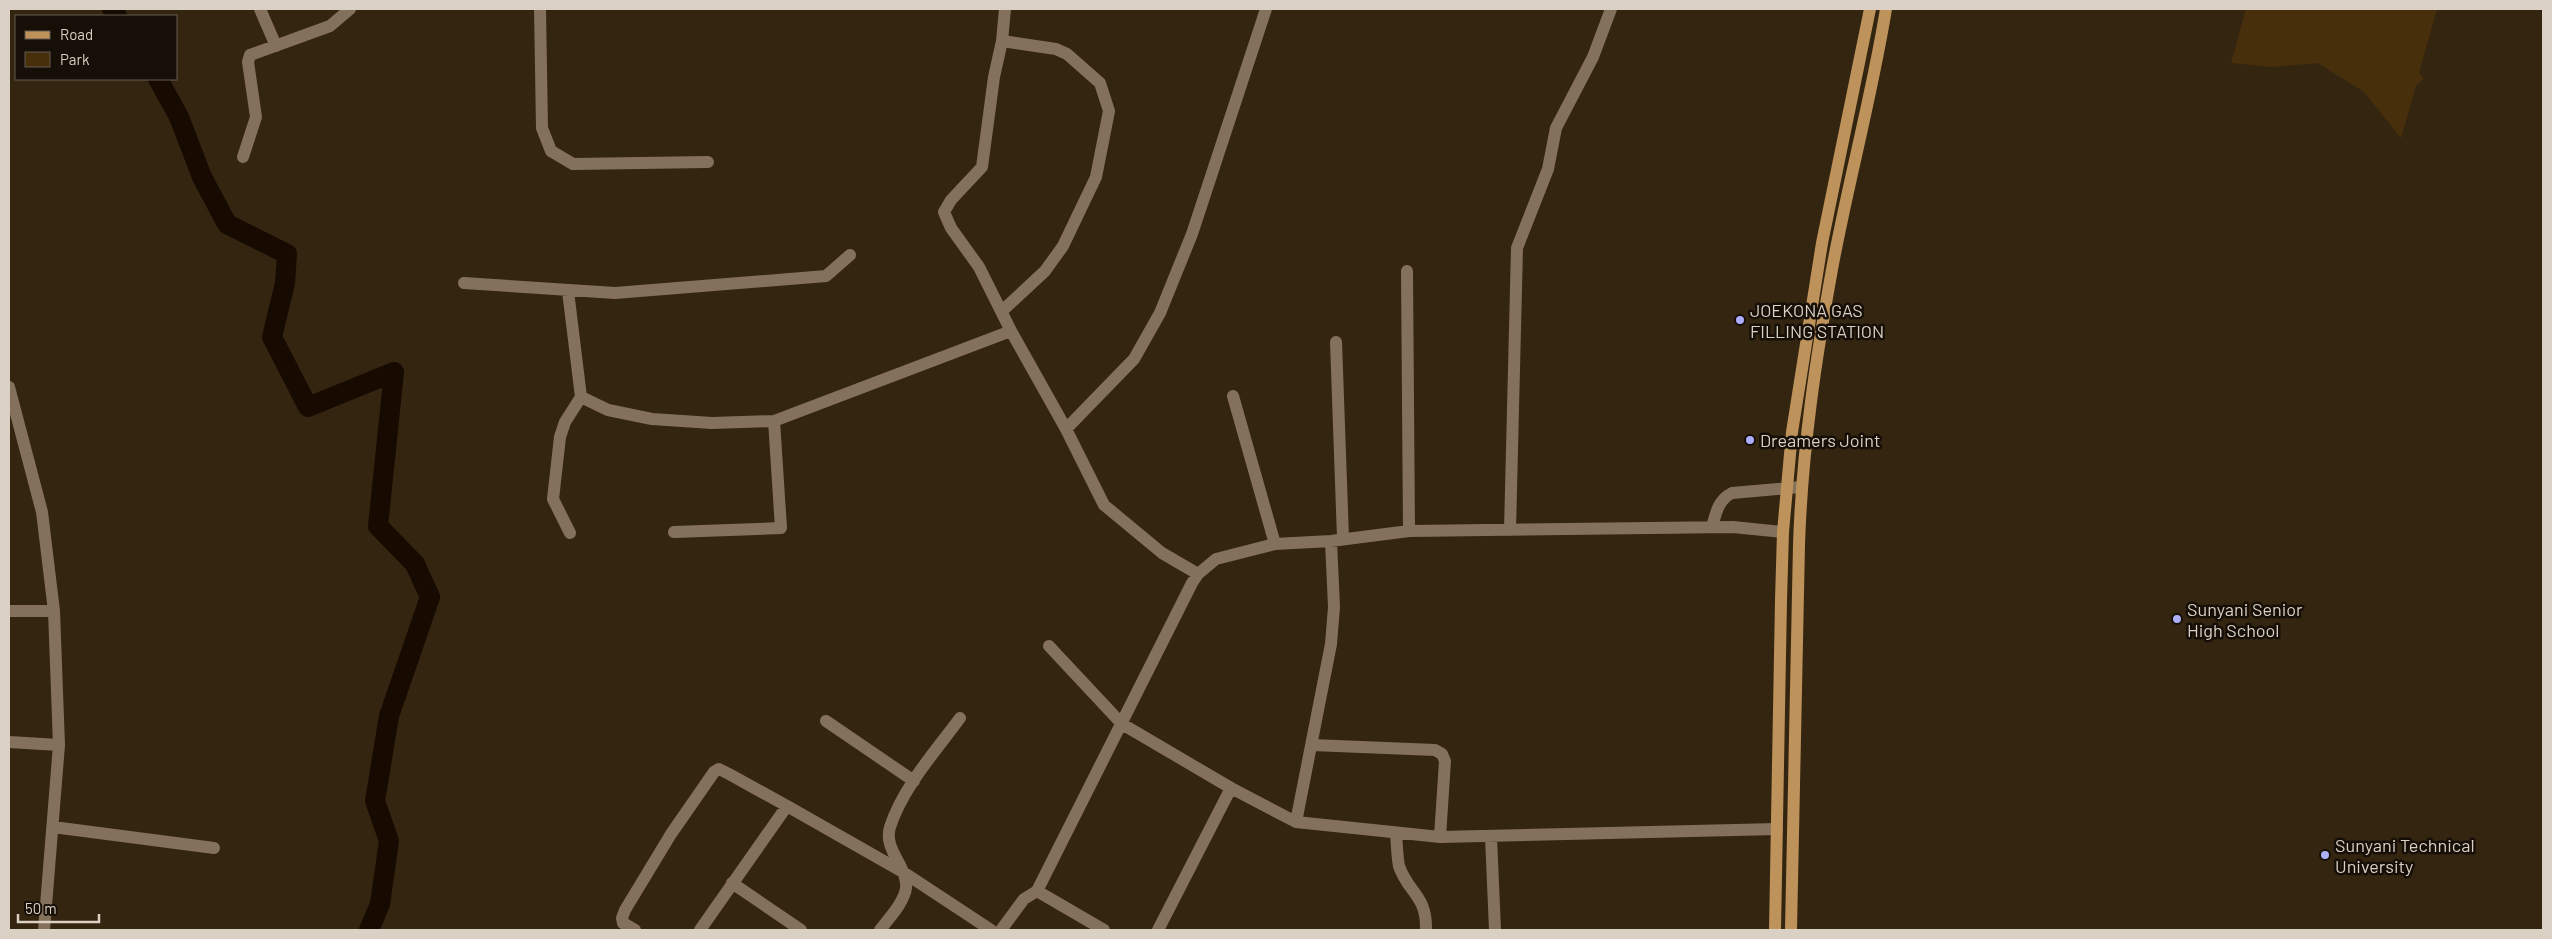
<svg xmlns="http://www.w3.org/2000/svg" width="2552" height="939" font-family="Barlow,sans-serif">
<rect width="100%" height="100%" fill="#342510"/>
<path fill="#472f0b" d="M2246,9h191l-18,64 5,5 -8,8 -15,52 -37,-46 -46,-29 -47,4 -40,-4z"/>
<g fill="none" stroke-linecap="round" stroke-linejoin="round">
<path stroke="#170a00" stroke-width="20" d="M112,9l5,7
M158,79l21,38 23,60 25,47 60,30 -2,29 -13,54 36,70 86,-35 -16,154 37,38 15,33 -41,119 -14,85 14,40 -9,63 -11,26"/>
<path stroke="#84715b" stroke-width="12" d="M260,9l16,37
M540,9l2,119 9,23 22,13 135,-2
M1005,9l-3,32 -8,36 -12,90 -31,33 -7,12 7,16 28,39 32,64 55,98 38,76 58,48 36,21
M1002,41l54,8 11,5 33,29 9,28 -13,66 -33,69 -18,25 -43,40
M243,157l13,-40 -8,-55 2,-7 80,-29 20,-17
M1407,271l2,260
M464,283l151,10 211,-17 24,-21
M568,291l13,106 -16,25 -5,15 -7,62 17,34
M1336,342l7,196
M9,387l33,125 12,99 5,134
M1233,396l42,148
M581,397l27,13 44,9 60,4 62,-2 237,-90
M1066,429l68,-70 26,-46 32,-79 74,-225
M1712,527c4,-14 6,-27 20,-34l69,-6
M1510,530l7,-282 31,-79 8,-41 37,-71 18,-48
M674,532l107,-4 -7,-107
M9,611h45
M1049,646l73,78 109,64 65,34 144,15 337,-8
M826,721l88,60
M9,742l50,3 -15,185
M1312,745l123,5 7,4 3,7 -5,76
M1296,822l35,-178 3,-37 -3,-66
M53,827l161,21
M1396,834c1,10 1,22 3,32 9,27 28,29 27,64
M1491,837l4,93
M732,883l69,47
M635,930l-12,-7 -1,-5 3,-8 46,-76 43,-62 5,-3 10,5 58,32
M700,930l87,-124 116,66 88,58
M880,930c8,-11 24,-27 26,-42 2,-22 -23,-38 -16,-61 13,-40 45,-75 70,-109
M1001,930l23,-31 13,-8
M1104,930l-67,-39 155,-308 6,-9 18,-15 59,-15 56,-3 78,-10 324,-4 50,5
M1158,930l73,-142"/>
<path stroke="#bd925b" stroke-width="12" d="M1775,930l6,-330 2,-68 9,-100 30,-189 48,-234
M1791,930l8,-385c3,-95 17,-188 34,-281 16,-85 39,-169 53,-255"/>
</g>
<g fill="#adaffb" stroke="#160f07" stroke-width="2">
<circle cx="1740" cy="320" r="5"/>
<circle cx="1750" cy="440" r="5"/>
<circle cx="2177" cy="619" r="5"/>
<circle cx="2325" cy="855" r="5"/>
</g>
<g text-anchor="middle" dominant-baseline="central" stroke-width="5" stroke-linejoin="round" paint-order="stroke">
<g font-size="18" fill="#dad0c4" stroke="#160f07" text-anchor="start">
<text x="1750" y="310">JOEKONA GAS<tspan x="1750" dy="21">FILLING STATION</tspan></text>
<text x="1760" y="440">Dreamers Joint</text>
<text x="2187" y="609">Sunyani Senior<tspan x="2187" dy="21">High School</tspan></text>
<text x="2335" y="845">Sunyani Technical<tspan x="2335" dy="21">University</tspan></text>
</g>
</g>
<rect width="2552" height="939" fill="none" stroke="#dad0c4" stroke-width="20"/>
<rect x="15" y="15" width="162" height="65" fill="#160f07" stroke="#645c53"/>
<rect x="25" y="31" width="25" height="8" fill="#bd925b" stroke="#645c53"/>
<text x="60" y="40" font-size="15" fill="#dad0c4">Road</text>
<rect x="25" y="52" width="25" height="15" fill="#472f0b" stroke="#645c53"/>
<text x="60" y="65" font-size="15" fill="#dad0c4">Park</text>
<path d="M18 914v8h81v-8" fill="none" stroke="#dad0c4" stroke-width="2.5"/>
<text x="25" y="914" font-size="15" fill="#dad0c4" stroke="#160f07" stroke-width="4" paint-order="stroke">50 m</text>
</svg>
